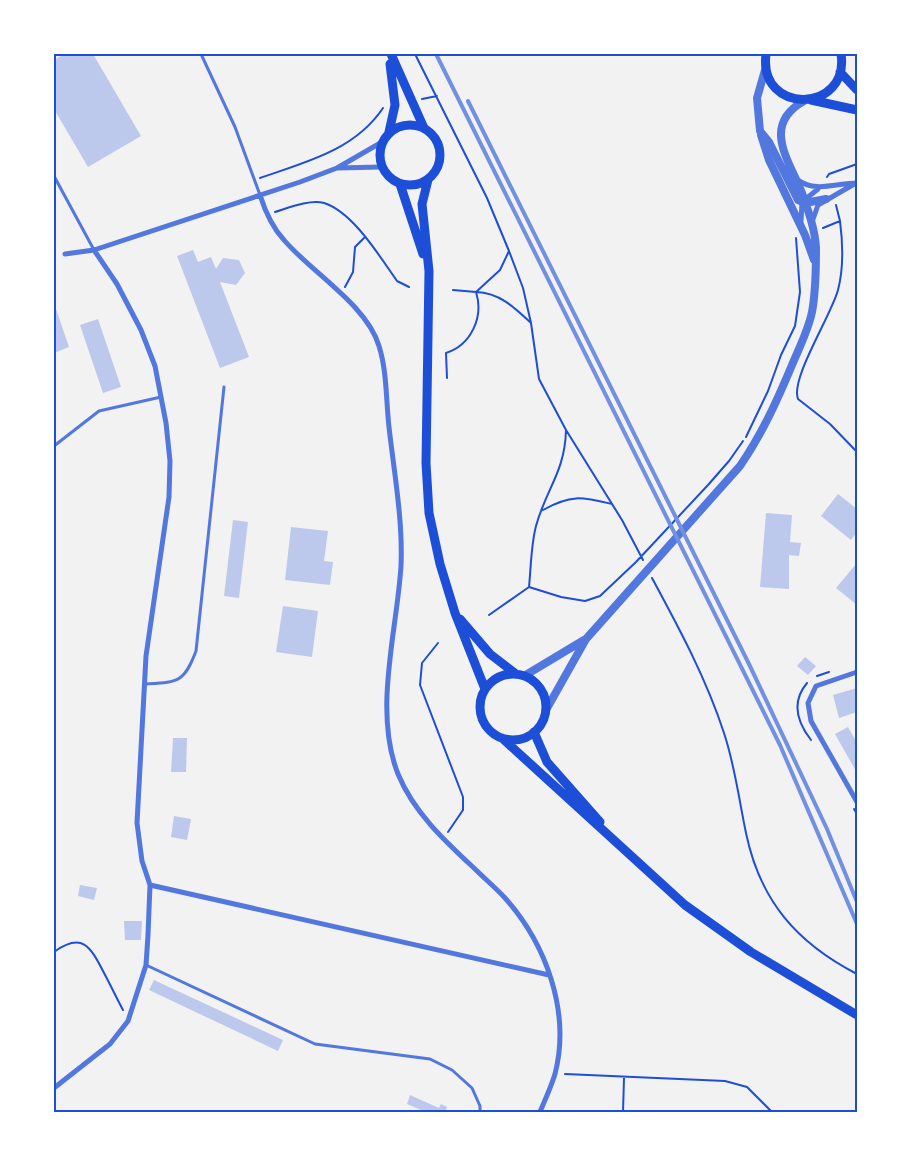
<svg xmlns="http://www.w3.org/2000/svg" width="911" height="1166" font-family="Lato,sans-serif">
<rect width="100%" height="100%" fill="#f2f2f2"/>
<path fill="#bdc9ec" d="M65,54h28l48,82 -53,31 -34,-58v-49z
M193,250l5,12 13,-5 5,12 7,-11 16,2 6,13 -9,12 -16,-3 29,75 -29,11 -43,-112z
M54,303l15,44 -15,6z
M98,319l23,68 -18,6 -23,-68z
M838,494l19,15v23l-6,8 -30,-24z
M766,513l26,2 -2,27 11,1 -2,13 -10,-1v34l-29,-2z
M233,520l15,2 -9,76 -15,-2z
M291,527l37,4 -4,30 9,1 -3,23 -45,-5z
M856,564l1,1v40l-21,-17z
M283,606l35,5 -6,46 -36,-5z
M805,657l11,9 -8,9 -11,-9z
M857,688v24l-18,6 -6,-23z
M848,727l9,16v30l-22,-39z
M173,738h14l-1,34h-15z
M174,816l17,3 -4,21 -16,-3z
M80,885l17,3 -3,12 -16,-4z
M124,921h18l-1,19h-16z
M154,980l129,60 -5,11 -129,-61z
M410,1095l29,13 2,-4 6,3 -2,5h-19l-19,-8z"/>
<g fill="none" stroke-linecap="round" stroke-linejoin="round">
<path stroke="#1d4ed8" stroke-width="2" d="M415,54l72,144 22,53 14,37 8,35 8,56 27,51 56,90 21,40
M422,99l15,-3
M827,177l2,-3 28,-10
M260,178c46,-16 95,-28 123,-70
M275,212c13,-4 35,-13 49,-9 29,9 56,54 73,78l12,6
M840,221c3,23 4,46 -2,69 -7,26 -48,89 -40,109l32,25 27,28
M823,228l17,-7 -4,-16
M345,287l8,-15 2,-25 9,-9
M453,290l23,2 24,-22 9,-19
M447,378l-1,-25c25,-8 38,-36 30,-61 24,1 38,15 55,31
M746,437l22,-46 13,-36 14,-29 5,-34 -4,-54
M543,510c28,-16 39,-13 69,-6
M652,578c27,50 54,100 72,155 11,33 15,67 22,100 14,68 51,110 111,141
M529,587l32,10 24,4 15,-5 36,-34 72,-77 21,-24 14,-20
M489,615l40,-28c2,-20 2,-42 7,-61 10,-37 29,-54 30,-96
M438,643l-16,20 -2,22 43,112v13l-15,22
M817,676l12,-4
M807,683c-16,19 -10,39 4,57
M854,809l3,5
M54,952c28,-20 36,-6 49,19 7,13 13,26 20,39
M565,1074l160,7 22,6 25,25
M623,1112l1,-34"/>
<path stroke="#5277de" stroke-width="3" d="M201,54l34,73 25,68
M54,176l40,74
M54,446l45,-35 62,-14
M145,684c33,-2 39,-1 51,-33l28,-264
M146,965l169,79 115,15 22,11 20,18 8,18v6"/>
<path stroke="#5277de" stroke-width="5" d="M337,168l45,-1
M798,180c17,13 39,3 59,3
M260,195c5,16 12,32 24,45 27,32 83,65 95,106 8,25 7,55 10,81 5,45 14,93 12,139 -4,65 -28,145 -3,208 16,39 48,68 77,95 10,10 21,19 30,29 41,46 66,114 50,176 -4,13 -10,26 -15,38
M801,222l1,-20 16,-13
M812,222l6,-17 38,-22
M65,254l29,-4 206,-68 37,-14 45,-26
M857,672l-41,14 -8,17 3,18 46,81
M150,885l399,90
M54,1088l56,-44 18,-23 18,-56 2,-30 2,-50 -8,-24 -5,-38 9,-167 23,-159 1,-36 -4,-38 -11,-57 -14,-36 -24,-46 -23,-34"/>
<path stroke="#5277de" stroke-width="8" d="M765,70l-8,28 3,33 9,11 29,58 7,3 21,-4
M761,135l8,25 36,75 9,25
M524,676l60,-36
M546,710l40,-71 154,-173c22,-32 37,-65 52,-101 7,-17 16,-34 20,-53 4,-21 4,-43 4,-64 -1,-19 -8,-38 -14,-55 -13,-33 -41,-68 2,-92"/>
<path stroke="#1d4ed8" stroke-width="9" d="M391,54l33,74
M766,54c-8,62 84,59 75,0
M840,72l17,18
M811,100l46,10
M380 155a30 30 0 1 1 60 0a30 30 0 1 1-60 0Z
M389,132l6,-27 -5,-41
M428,180l-6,24 7,67 -3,192 3,50 11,51 15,49 30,76
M400,184l23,70
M460,619l30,35 26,20
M480 707a33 33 0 1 1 66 0a33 33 0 1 1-66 0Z
M534,732l13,30 53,60
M502,738l183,167 66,47 106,63"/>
<path stroke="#7290e2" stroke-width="4" d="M436,54l344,691 77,179
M468,101l281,563 78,165 30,73"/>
</g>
<rect width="911" height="1166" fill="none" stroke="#ffffff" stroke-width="110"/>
<rect x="55" y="55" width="801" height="1056" fill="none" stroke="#1d4ed8" stroke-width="2"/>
</svg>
